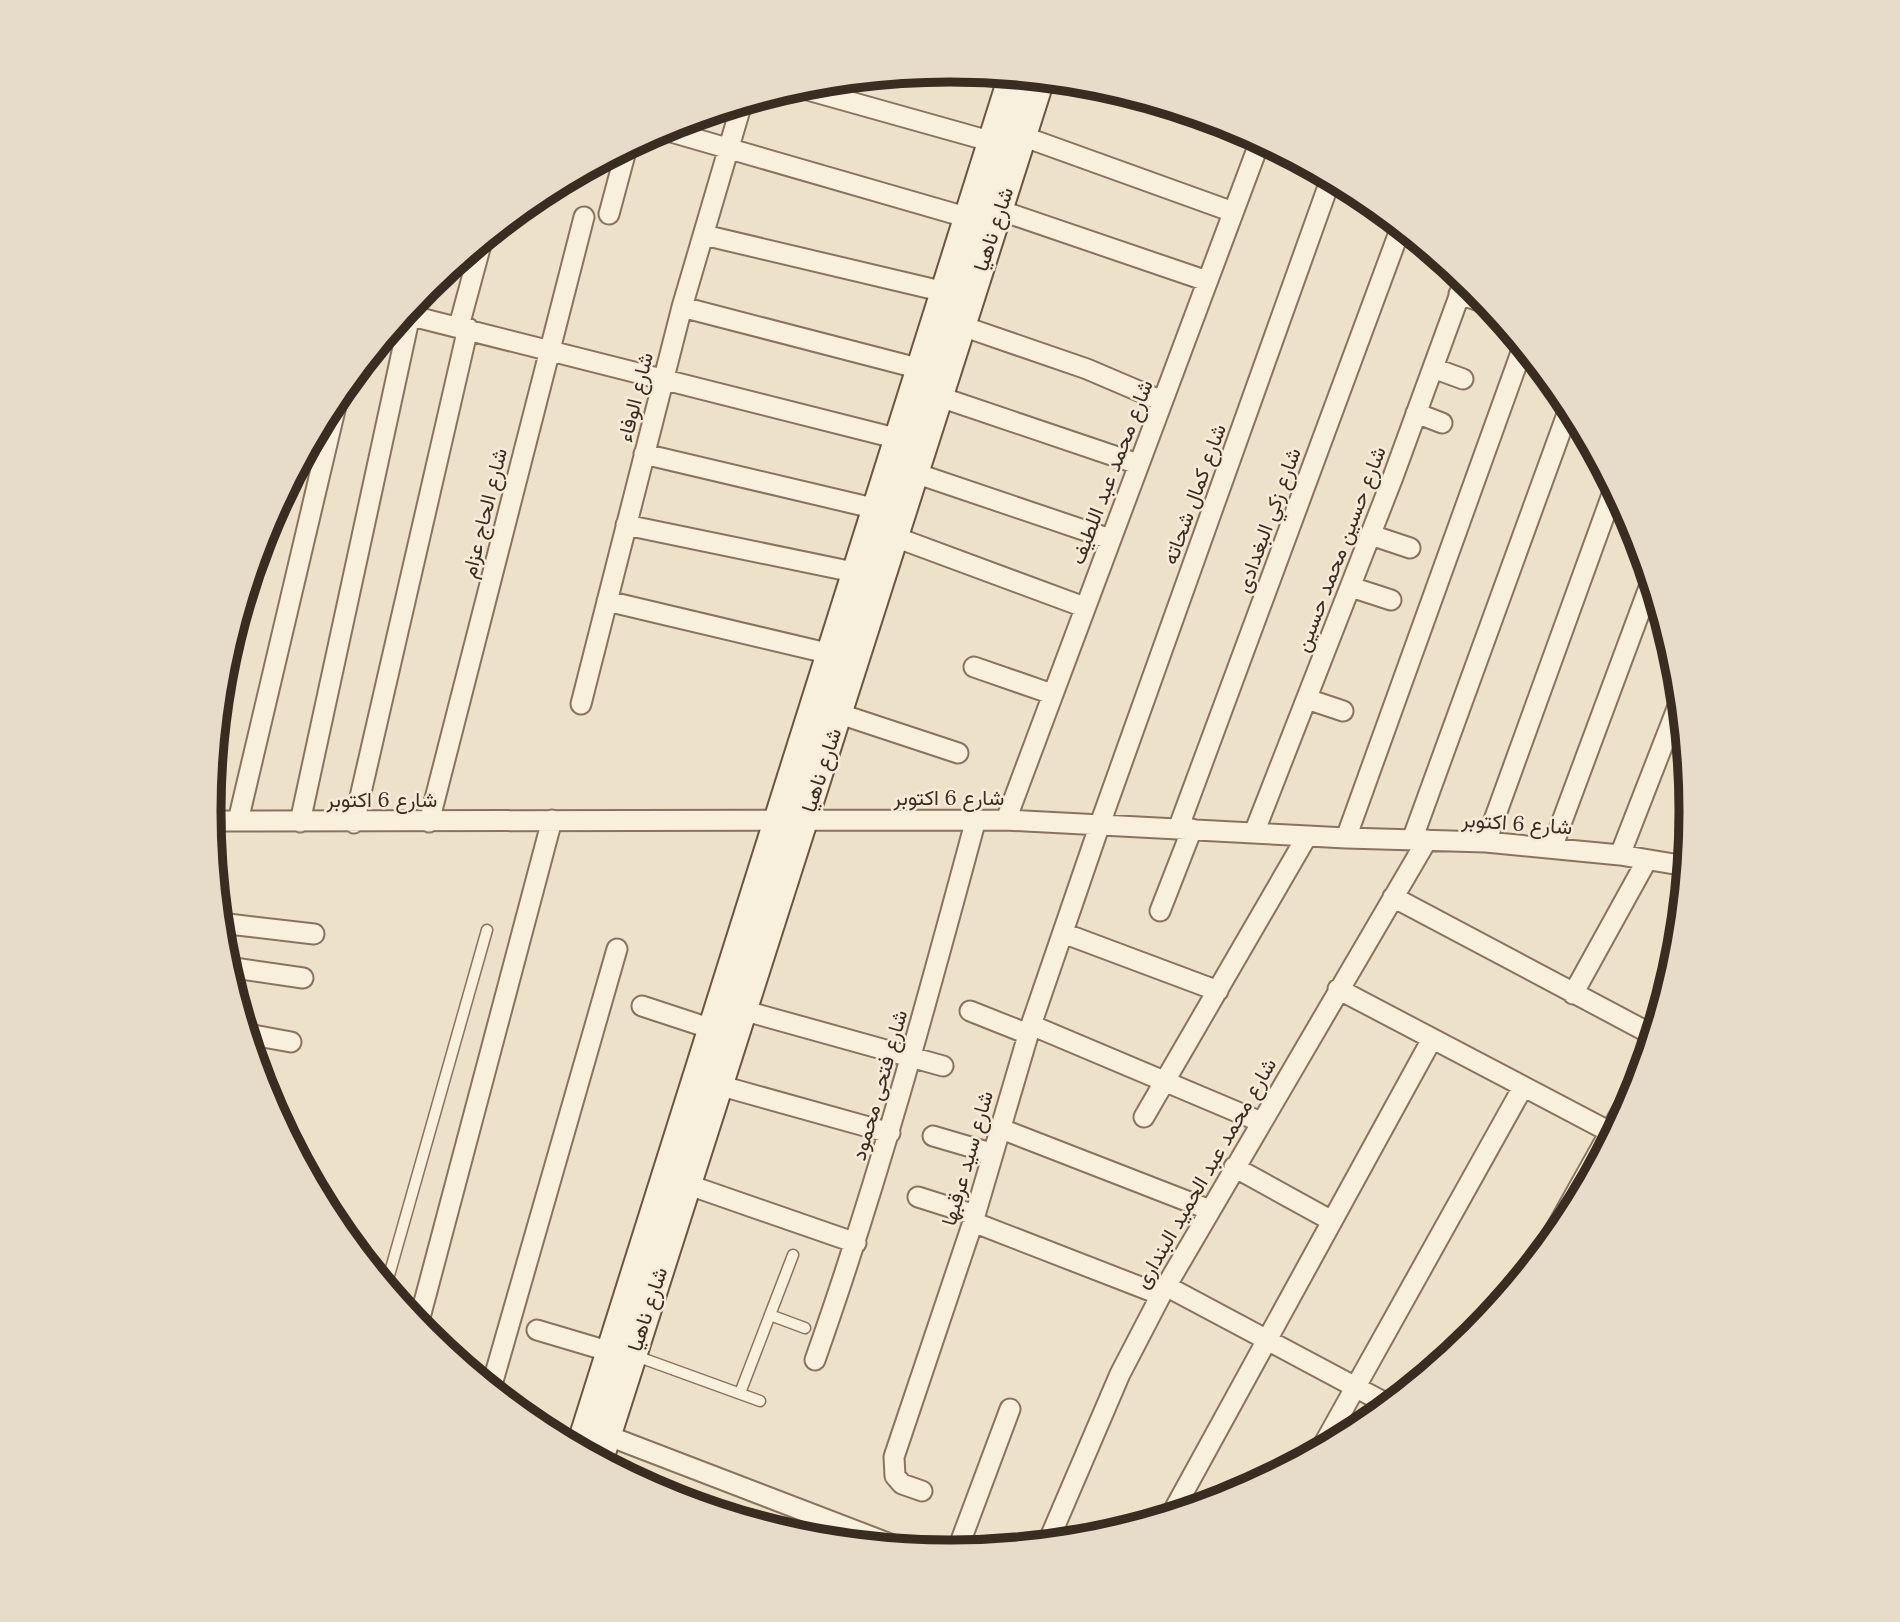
<svg xmlns="http://www.w3.org/2000/svg" width="1900" height="1622" font-family="Lora,Vazirmatn,serif">
<rect width="100%" height="100%" fill="#ede1c9"/>
<g fill="none" stroke-linecap="round" stroke-linejoin="round">
<defs>
<path id="lane" d="M386,1286l101,-356
M770,1315l35,13
M636,1356l124,45
M740,1393l53,-138"/>
<path id="street" d="M797,87l196,55
M1197,115l45,16
M661,129l308,89
M1022,136l211,76
M999,210l208,71
M609,214l18,-67
M704,235l241,57
M1459,294l26,9
M682,307l239,62
M404,314l495,125
M459,326l23,-85
M962,326l125,43 75,32
M1433,368l30,11
M940,397l198,67
M1416,413l26,10
M644,454l233,55
M915,473l195,66
M626,525l242,50
M1371,535l39,13
M895,537l189,70
M1351,587l40,13
M607,601l224,53
M974,667l78,27
M1307,699l36,12
M581,704l101,-397 60,-204
M840,714l118,39
M1006,820l254,-679
M210,821l796,-1 340,18 140,4 134,13 66,11
M238,821l101,-428
M300,822l110,-507
M429,822l155,-605
M354,823l114,-495
M1178,829l223,-602
M1254,833l139,-356 72,-197
M1346,838l177,-491
M1412,840l158,-434
M1486,842l128,-353
M1552,848l99,-266
M1620,855l60,-154
M1393,897l260,138
M1160,911l32,-82
M220,923l94,11
M1063,933l155,58
M227,967l76,11
M1338,989l272,143
M1573,994l74,-134
M642,1006l70,23
M742,1010l201,56
M970,1011l58,23
M1031,1025l230,97
M247,1034l44,8
M718,1085l172,48
M1144,1117l163,-281
M999,1128l211,82
M933,1136l58,17
M1234,1167l98,54
M686,1184l170,59
M918,1197l57,18
M973,1222l188,73
M1544,1250l94,-168
M1166,1286l223,119
M418,1325l134,-505
M537,1330l74,22
M815,1360c63,-178 112,-359 161,-541
M491,1388l126,-439
M606,1435l292,112
M1321,1449l202,-362
M922,1491l-20,-7 -7,-8 -1,-19 79,-235 58,-197 69,-201 231,-646
M1171,1515l261,-476
M1048,1542l72,-168 41,-79 266,-455
M957,1551l53,-142"/>
<path id="secondary" d="M580,1449l433,-1373
M599,1459l441,-1380"/>
</defs>
<use href="#lane" stroke="#89735e" stroke-width="13"/>
<use href="#street" stroke="#89735e" stroke-width="23"/>
<use href="#secondary" stroke="#6b5541" stroke-width="32"/>
<use href="#lane" stroke="#f8efdc" stroke-width="10"/>
<use href="#street" stroke="#f8efdc" stroke-width="19"/>
<use href="#secondary" stroke="#f8efdc" stroke-width="28"/>
</g>
<g text-anchor="middle" dominant-baseline="central" stroke-width="5" stroke-linejoin="round" paint-order="stroke">
<g font-size="21" fill="#3a2c21" stroke="#f5ebd8">
<text transform="translate(993 229) rotate(-72)">شارع ناهيا</text>
<text transform="translate(635 397) rotate(-76)">شارع الوفاء</text>
<text transform="translate(1111 472) rotate(-69)">شارع محمد عبد اللطيف</text>
<text transform="translate(1194 494) rotate(-70)">شارع كمال شحاته</text>
<text transform="translate(484 513) rotate(-76)">شارع الحاج عزام</text>
<text transform="translate(1268 520) rotate(-70)">شارع زكي البغدادى</text>
<text transform="translate(1340 549) rotate(-69)">شارع حسين محمد حسين</text>
<text transform="translate(821 770) rotate(-72)">شارع ناهيا</text>
<text x="949" y="797">شارع 6 اكتوبر</text>
<text x="382" y="799">شارع 6 اكتوبر</text>
<text transform="translate(1517 823) rotate(4)">شارع 6 اكتوبر</text>
<text transform="translate(879 1085) rotate(-74)">شارع فتحى محمود</text>
<text transform="translate(967 1158) rotate(-74)">شارع سيد عرقبها</text>
<text transform="translate(1205 1173) rotate(-60)">شارع محمد عبد الحميد البندارى</text>
<text transform="translate(647 1309) rotate(-72)">شارع ناهيا</text>
</g>
</g>
<path d="M0 0H1900V1622H0ZM221 811a729 729 0 1 1 1458 0a729 729 0 1 1-1458 0Z" fill="#e6dcc9" fill-rule="evenodd"/>
<path fill="none" stroke="#3a2c21" stroke-width="9" d="M221 811a729 729 0 1 1 1458 0a729 729 0 1 1-1458 0Z"/>
</svg>
